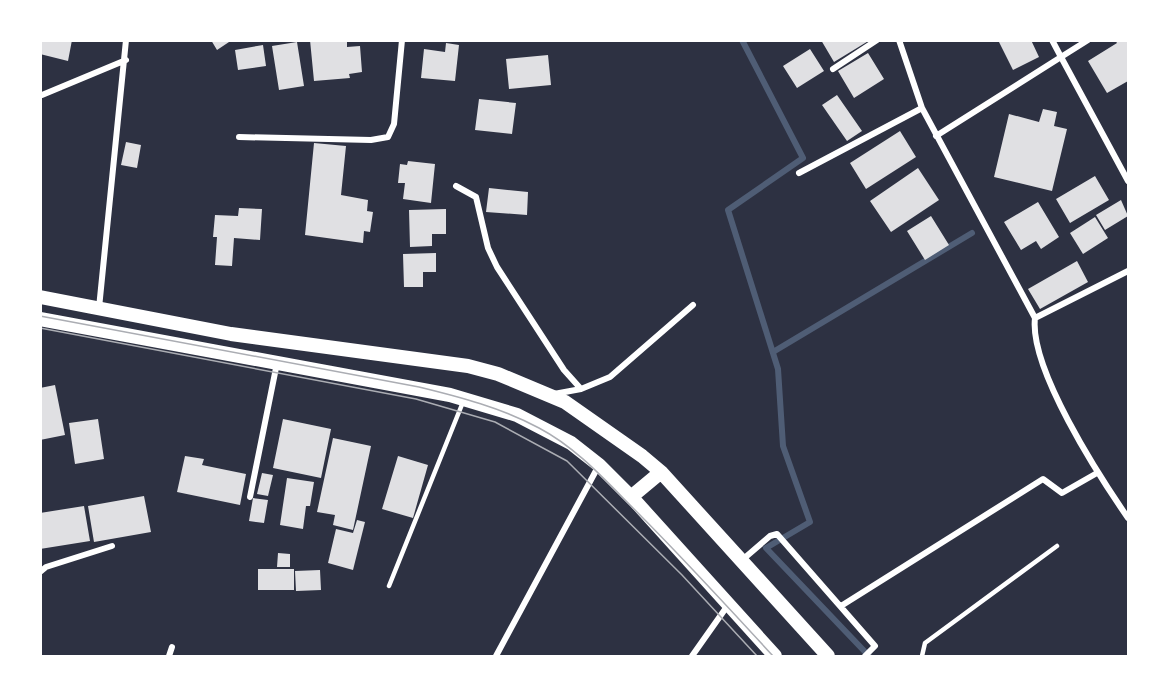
<svg xmlns="http://www.w3.org/2000/svg" width="1169" height="697" font-family="Rubik,sans-serif">
<rect width="100%" height="100%" fill="#2d3142"/>
<g fill="none" stroke-linecap="round" stroke-linejoin="round">
<path stroke="#4f5d75" stroke-width="6" d="M742,40l61,118 -75,52 50,159 5,77 27,76 -44,26 103,108
M773,352l199,-119"/>
</g>
<path fill="#e0e0e3" d="M40,40h32l-4,21 -28,-7z
M211,40h21l-15,10z
M310,40h37v7l13,-1 2,26 -13,2 1,4 -36,3z
M821,40h49l-36,22z
M998,40h33l8,17 -26,13z
M1115,40h13v41l-21,12 -19,-32 29,-18z
M297,42l7,44 -25,4 -7,-44z
M446,43l13,2 -4,36 -34,-3 3,-29 21,3z
M263,45l3,21 -28,4 -3,-20z
M810,49l14,22 -27,17 -14,-22z
M868,53l16,26 -30,19 -16,-27z
M548,55l3,30 -42,4 -3,-30z
M837,95l25,36 -15,10 -25,-36z
M479,99l37,4 -4,31 -37,-4z
M1043,109l14,3 -3,14 13,3 -15,62 -58,-14 15,-63 30,8z
M900,131l16,26 -50,32 -16,-26z
M126,142l15,3 -4,23 -16,-3z
M314,143l32,3 -5,49 27,5 -1,11 6,1 -3,20 -6,-1 -1,12 -58,-8z
M408,161l27,3 -4,39 -28,-4 2,-16h-7l2,-19 7,1z
M918,168l21,32 -48,32 -21,-31z
M1095,176l14,24 -39,23 -14,-24z
M489,188l39,4 -1,23 -41,-3z
M1121,200l7,16 -23,14 -9,-15z
M1038,202l21,35 -18,12 -5,-8 -15,9 -17,-28z
M239,208l23,1 -2,31 -26,-2 -2,28 -17,-1 2,-28h-4l2,-22 23,1z
M446,209v25h-14v12l-22,1 -1,-37z
M931,216l18,29 -24,15 -18,-29z
M1095,217l13,21 -25,16 -13,-21z
M436,253v19h-13v15h-19l-1,-33z
M1077,261l11,21 -48,27 -12,-20z
M55,385l10,50 -25,5v-52z
M98,419l6,40 -29,5 -6,-41z
M283,419l48,10 -10,49 -48,-10z
M333,438l38,8 -18,84 -20,-5 2,-10 -18,-3z
M185,456l19,3 -2,6 44,9 -6,31 -63,-13z
M398,456l30,9 -15,53 -31,-9z
M262,473l11,2 -5,21 -11,-2z
M287,478l27,4 -4,24h-4l-3,23 -23,-4z
M144,496l7,36 -57,10 -6,-36z
M253,498l15,2 -4,23 -15,-2z
M84,506l6,35 -50,8v-36z
M357,520l8,2 -12,48 -25,-7 8,-34 17,4z
M278,553l12,1v13h-13z
M258,569h36v21h-36z
M320,570l1,20 -25,1 -1,-20z"/>
<g fill="none" stroke-linecap="round" stroke-linejoin="round">
<path stroke="#fff" stroke-width="4.5" d="M389,586l74,-184
M922,656l3,-13 132,-97"/>
<path stroke="#fff" stroke-width="6" d="M899,40l23,68 113,210c-6,50 64,158 93,200
M1052,40l9,17 27,-17
M833,69l44,-29
M42,95l84,-35
M936,136l125,-79 67,124
M239,137l132,3 17,-3 6,-13 8,-84
M799,173l123,-65
M456,186l20,11 12,51 9,19 67,103 17,19 -27,5
M99,308l27,-268
M1035,318l93,-47
M581,389l29,-12 83,-72
M250,497l27,-134
M741,561l29,-25 7,-2 98,112 -10,10
M40,572l6,-5 66,-21
M841,606l202,-127 19,14 35,-20
M169,656l3,-9
M496,656l103,-191
M692,656l36,-51"/>
<path stroke="#fff" stroke-width="14" d="M40,297l191,37 237,32 30,8 67,28 77,54 19,16 167,184
M40,319l410,76 67,20 54,28 28,22 37,37 139,154
M631,497l30,-25"/>
<path stroke="#abadb3" stroke-width="1.5" d="M40,316l379,71c41,10 83,21 120,41 38,20 67,53 97,83 47,47 92,96 137,145
M40,328l376,71 79,23 72,39 115,114 75,81"/>
</g>
<rect width="1169" height="697" fill="none" stroke="#ffffff" stroke-width="84"/>
</svg>
